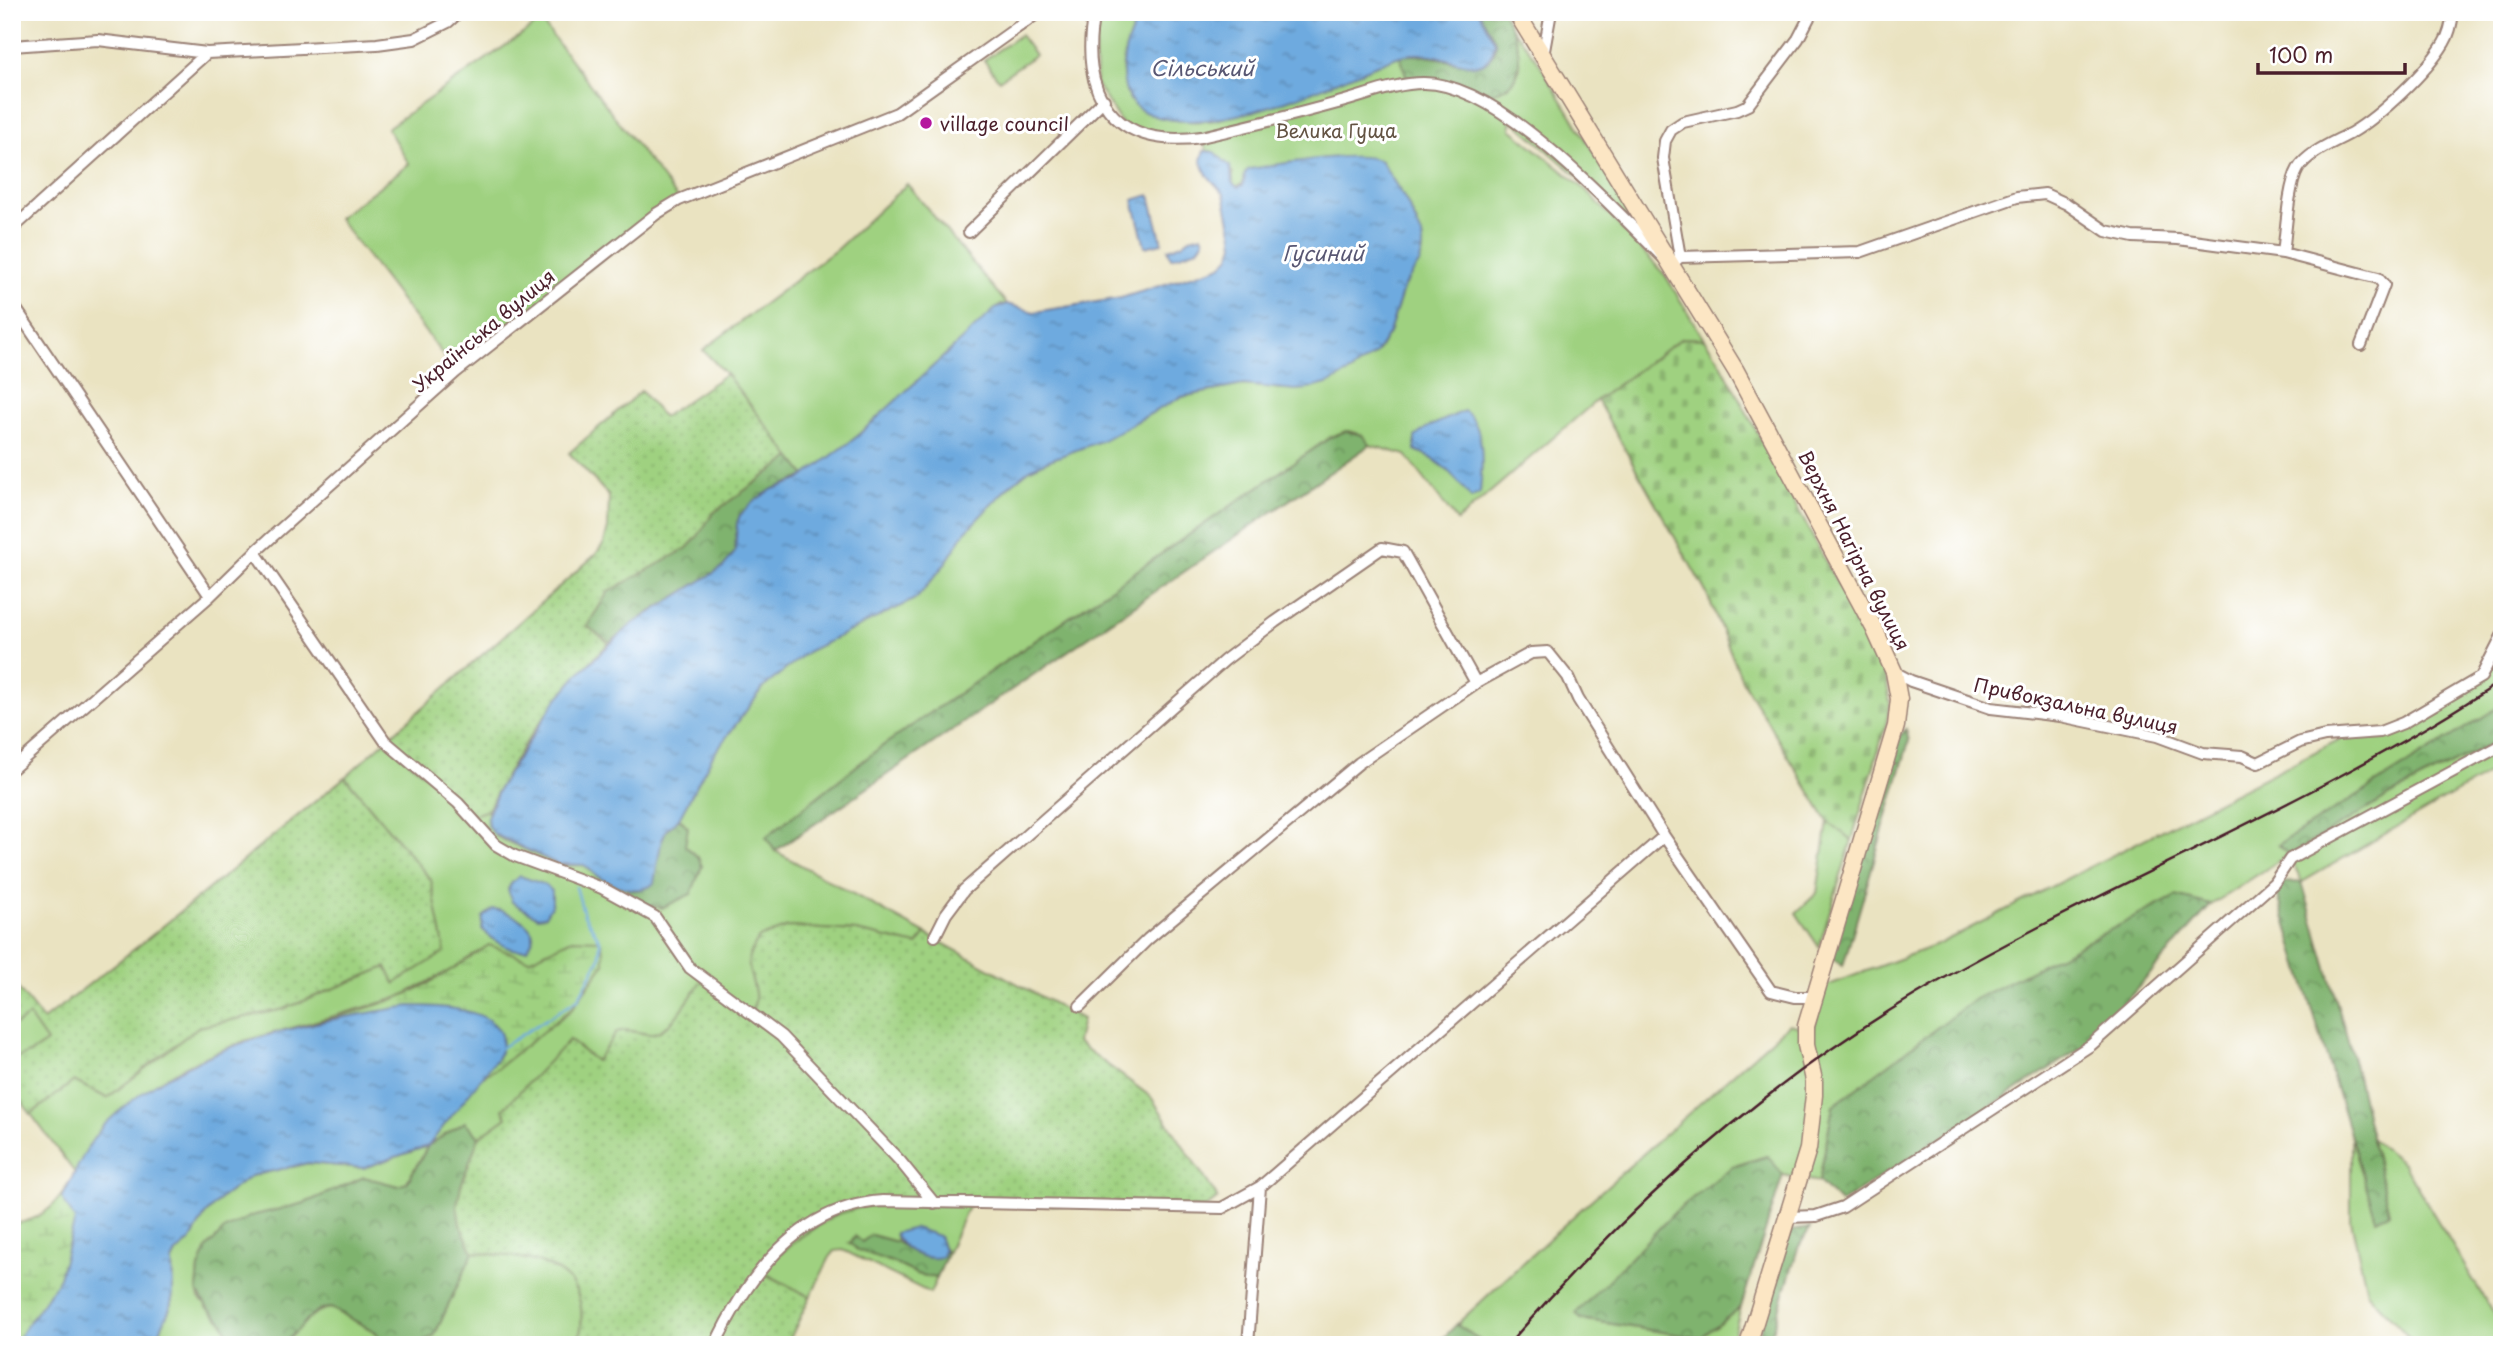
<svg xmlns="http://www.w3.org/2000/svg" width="2514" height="1357" font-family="'Playpen Sans',sans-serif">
<defs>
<pattern id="forest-crowns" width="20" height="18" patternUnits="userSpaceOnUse" patternTransform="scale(1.75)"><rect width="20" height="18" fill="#7fb36e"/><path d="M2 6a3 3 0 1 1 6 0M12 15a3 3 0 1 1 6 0" fill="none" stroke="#6a915b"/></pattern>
<pattern id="wetland-marsh" width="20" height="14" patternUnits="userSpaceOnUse" patternTransform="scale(1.75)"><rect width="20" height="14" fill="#9fd180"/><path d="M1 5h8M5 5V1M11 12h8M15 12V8" fill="none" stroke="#8ab36f"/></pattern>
<pattern id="cemetery-stones" width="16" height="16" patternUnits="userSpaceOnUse" patternTransform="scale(1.75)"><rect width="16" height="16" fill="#9fd180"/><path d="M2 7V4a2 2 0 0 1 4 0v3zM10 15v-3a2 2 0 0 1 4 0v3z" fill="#8ab36f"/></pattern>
<pattern id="garden-dots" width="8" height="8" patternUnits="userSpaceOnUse" patternTransform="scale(1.75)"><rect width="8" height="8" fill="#9fd180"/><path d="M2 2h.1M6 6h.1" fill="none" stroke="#8ab36f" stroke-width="1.8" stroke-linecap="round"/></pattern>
<pattern id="water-ripples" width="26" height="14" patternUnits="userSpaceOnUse" patternTransform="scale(1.75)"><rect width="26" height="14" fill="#6eaadf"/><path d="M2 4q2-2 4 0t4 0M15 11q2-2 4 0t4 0" fill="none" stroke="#5c8ab5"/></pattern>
</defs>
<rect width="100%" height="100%" fill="#fff"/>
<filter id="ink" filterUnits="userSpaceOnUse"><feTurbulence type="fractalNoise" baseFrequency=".0143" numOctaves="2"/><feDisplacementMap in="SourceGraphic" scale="14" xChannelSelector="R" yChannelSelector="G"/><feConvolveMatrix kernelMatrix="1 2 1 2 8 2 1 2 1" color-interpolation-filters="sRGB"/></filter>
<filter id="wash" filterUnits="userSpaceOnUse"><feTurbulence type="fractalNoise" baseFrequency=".00686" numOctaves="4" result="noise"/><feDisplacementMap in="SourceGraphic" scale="28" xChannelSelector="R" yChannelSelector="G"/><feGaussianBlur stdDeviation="1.57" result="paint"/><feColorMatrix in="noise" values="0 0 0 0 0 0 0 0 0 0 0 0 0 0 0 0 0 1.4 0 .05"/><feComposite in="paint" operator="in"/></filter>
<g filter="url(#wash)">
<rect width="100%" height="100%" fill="#eae3c1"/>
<path fill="#9fd180" stroke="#747856" stroke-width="2" d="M1094,12l24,5 22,-2c-13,26 -26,54 -10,81 12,22 54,27 77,25 11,0 22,-5 32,-7 56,-14 108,-37 161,-59l9,29 81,9 19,-7 7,-9 4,-10 -6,-36 24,30 97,159 -3,3 -121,-104v10l74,60 80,86 39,64 -22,-1 -85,62 -140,121 -51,-66 -36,-10 -8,-10 -8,-3 -8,-1 -15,6 -450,310 -115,90 9,14 151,83 -9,11 -61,-14 -68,-4 -29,11c-3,6 -9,14 -10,20 -3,19 15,38 1,54l-80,12 -12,8 -9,2 -23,-4 -30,31 -27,-21 -62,77 -28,20 -14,-15 -37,24 -22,37 -8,3 -34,-9 -59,26 -54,13 -52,52 -2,23 2,7 23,23 12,24h-80l16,-37 3,-13 -1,-34 4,-8 14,-12 15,-26 16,-17 30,-22 57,-13 55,5 65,-22 53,-69 15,-8 75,-59 33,-46 -32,-25 -43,21 -40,-15 -40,26 -51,27 -154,43 -59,26 -26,15 -53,42 -10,12 -21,37 -44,-59 43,-33 33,17 91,-71 86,-18 102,-42 10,16 35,-103 -86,-103 40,-36 88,74 15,-5v16l9,11 64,29 23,-1 12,11 32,13v3l63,2 11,-28 -8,-13 -9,-7c-1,-12 7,-18 -6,-28l34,-63 51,-68 43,-35 110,-54 28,-34 20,-32 45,-47 20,-16 151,-72 62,-12 39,4 68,-17 26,-19 13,-20 15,-47 18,-30 1,-7v-8l-6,-17 -11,-23 -25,-40 -137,22 -8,4 -3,-3v-11l-22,-22h-4l-6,-14 -17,3 -61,-14 -27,-42z
M541,21l138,179 -223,172 -118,-154 71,-54 -22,-36z
M1020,35l15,20 -36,25 -15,-20z
M907,184l100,120 -6,1 -147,134 -48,37 -80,-102 -23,-24 134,-101z
M2502,653v52l-223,140 10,10 104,-61 109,-56v28l-200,116 -14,-27 -77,50 -35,-8 -343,209 -14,76 -36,-7 -17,-19 -34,11 -57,45 -98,101 4,6 119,19 41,-31 -10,38h-245l-29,-21 122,-113 210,-187 24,6 13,-44 113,-42 407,-208 43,-2 94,-57z
M1828,822l24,18 -33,107 -23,-34 21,-20z
M29,1016l18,26 -15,10 -20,8v-33z
M2351,1133l25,85 13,-5 -18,-75 32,25 99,165v17h-86l-49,-53 -16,-72z
M969,1204l-22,50 -9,-18 -43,-3 2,9 -25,-7 -10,7 -12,1 67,31 20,4 -7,15 -87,-43 -8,1 -5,6 -20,40 -51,-27 14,-16 77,-48z
M473,1252c62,6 125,11 105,93h-161l17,-9z
M331,1308l45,24 8,13h-101c13,-15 27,-34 48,-37z"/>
<path fill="url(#forest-crowns)" stroke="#64694c" stroke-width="2" d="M1479,12h24c16,27 31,73 -13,81l-81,-9 -9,-28c31,-5 51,9 77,9 11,-1 20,-13 18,-24 -3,-9 -12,-20 -16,-29z
M1346,431l16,4 8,10 -595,406 -9,-14 115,-90 450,-310z
M791,457l15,19 -33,13 -33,26 -3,8 -2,29 -12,15 -76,47 -38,29 -22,-17 21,-34 79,-44 11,-12 15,-23z
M2502,705v33l-109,56 -104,61 -11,-10z
M1906,729l3,12 -66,225 -15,-10 63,-211z
M679,818l9,9 -3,19 13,11 4,9 -11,28 -29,14c-13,-3 -33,-3 -34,-19l12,1 26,-60z
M2302,882l50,173 37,158 -13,6 -102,-336z
M2176,896l35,9 -122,138 -249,160 -21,-21 14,-76 142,-107z
M465,1122l14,15 -18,49 -1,38 13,28 -39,84 -17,9h-33l-8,-13 -45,-24 -10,1 -8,5 -30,31h-49l-12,-24 -15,-14 -10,-16 2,-23 8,-20 18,-19 26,-13 54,-13 59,-26 34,9 9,-3 21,-37z
M1768,1156l15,19 -42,132 -41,31 -119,-19 -5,-6 99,-101 57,-45z
M1810,1228l-12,20 -30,97h-12l34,-114z
M871,1235l26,7 13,9 32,6 2,-7 3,4 -10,24 -20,-4 -25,-12 -35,-12 -7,-7 5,-7 7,6z
M1457,1324l29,21h-50z"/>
<path fill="url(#wetland-marsh)" stroke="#747856" stroke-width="2" d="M572,939l28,1 4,12v12l-34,46 -74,59 -15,8 -53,69 -65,22 -55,-5 -15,4 -50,-67 -178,245h-53v-121c53,-6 58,-52 84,-88 14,-21 40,-37 60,-52 71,-50 161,-56 241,-86 32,-12 63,-34 92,-53l40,15z"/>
<path fill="url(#cemetery-stones)" stroke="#747856" stroke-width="2" d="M1682,338l22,1 14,19 168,318 4,28 -4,20 -34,116 -24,-18 -86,-142 -35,-86 -110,-194z"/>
<path fill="url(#garden-dots)" stroke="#747856" stroke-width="2" d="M726,374l65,83 -78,56 -15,23 -11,12 -79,44 -21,34 22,17c-49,48 -92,105 -121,167l-15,5 -88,-74 210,-186 9,-12 4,-15 1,-32 -40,-43 72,-62 22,26z
M345,777l86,103 14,72 -50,31 -9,-16 -102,42 -86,18 -91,71 -33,-17 -43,33 -19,-25v-29l20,-8 15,-10 -18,-26 -17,11v-46l31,39 103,-80z
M788,927l68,4 61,14 9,-11 156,85 -5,23 74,55 67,101 -13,10 -322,-7 -59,17 -65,53 51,26 -23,48h-209c20,-82 -43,-87 -105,-93l-13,-28 -3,-19 4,-19 18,-49 28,-20 -4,-8 66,-69 27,21 21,-29c11,-4 21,2 33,2 21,-1 42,-40 53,-56l47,34c14,-16 -4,-36 -1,-54 1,-6 7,-14 10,-20z"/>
<path fill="url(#water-ripples)" stroke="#5c6485" stroke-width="2" d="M1142,12h337l16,30c-5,37 -35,20 -59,14 -14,-3 -29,-3 -42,2 -63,25 -179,83 -245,56 -12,-5 -21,-13 -24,-26 -7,-27 3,-53 17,-76z
M1204,151l10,1 16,14 3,18 5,3 5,-2 2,-12 4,-4c28,-4 110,-20 132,-8l25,40 16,34 1,14 -3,13 -16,24 -15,47 -13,20 -26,19 -20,11 -22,6 -13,1 -52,-5 -62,12 -78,43 -56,21 -17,8 -20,16 -45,47 -20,32 -28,34 -110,54 -43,35 -51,68 -34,63 -13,12 -5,13 -7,40c-13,14 -44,2 -57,-7 -5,-3 -8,-8 -13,-11l-27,-1 -63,-30 -6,-8 -1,-9 13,-31 54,-83 26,-31 51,-47 92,-58 12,-15 2,-29 3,-8 14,-14 19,-12 26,-9 55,-41 141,-130 12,-5 27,8 87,-14 92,-29 8,-3 9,-10 4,-11 -1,-9 -9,-42 -17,-19 -6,-15z
M1150,195l12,48 -17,4 -12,-47z
M1202,235l2,5 -6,9 -27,9 -3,-9 14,-5 8,-6z
M1464,411c23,14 18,59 16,82l-9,5c-16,-21 -30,-38 -56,-48v-13l11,-9z
M520,876l26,9 6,6v13l-7,12 -7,1 -26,-15 -4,-13 4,-7z
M493,909c12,0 43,15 40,30 -1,3 -4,8 -6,10 -15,5 -35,-9 -45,-20l1,-12z
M410,1006c30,0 110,2 88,51l-70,89 -65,22 -55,-5 -57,13 -30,22 -16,17 -15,26 -14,12 -4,8 1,34 -3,13 -16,37h-141l45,-64 17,-61 -13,-22c13,-24 24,-54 43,-74 81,-80 198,-101 305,-118z
M915,1228l24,8 5,14 -2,7c-17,4 -41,-6 -47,-24z"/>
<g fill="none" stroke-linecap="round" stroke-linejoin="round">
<path stroke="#6eaadf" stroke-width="2.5" d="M499,1049l79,-50 22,-41v-18l-16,-25 -8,-28"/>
</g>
</g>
<g filter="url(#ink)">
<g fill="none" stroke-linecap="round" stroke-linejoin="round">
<defs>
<path id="street" d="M1094,12c-16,81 19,138 107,125 48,-11 97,-23 144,-36 25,-7 52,-18 78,-18 79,-1 192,129 248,182l9,-8 180,-5 157,-55 28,-3 22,10 39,27 27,6 45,2 105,14 95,25 6,7 -23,60
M12,46l86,-6 109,13 170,-9 37,-5 34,-17 11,-10
M1543,56l8,-44
M12,229l195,-176
M969,232l135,-132
M2283,253c3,-21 5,-67 15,-84 10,-17 37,-27 53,-36 29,-17 76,-61 93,-90 5,-8 8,-21 9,-31
M1680,257l-17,-99 2,-17 6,-11 12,-8 54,-12 11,-5 50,-66 14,-27
M12,303l198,293
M255,552l130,189 73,62 38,42 19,11 87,32 53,29 35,51 91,68 119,125 34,42
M1894,672l17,9 80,27 69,8 97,20 46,17 39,3 16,7 42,-21 25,-6 55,-4 23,-9 78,-46 21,-41
M12,769l198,-173 45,-44 201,-180 200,-158 23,-14 218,-87 142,-101
M935,936l11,-22 18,-24 261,-230 50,-38 107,-74 21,4 73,131 55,-30 17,-1 20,25 10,22 86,137 107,155 24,6h19
M1080,1006l68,-67 211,-176 117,-80
M1787,1217l29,-1 27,-9 248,-162 183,-162 16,-24 212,-114
M715,1345c33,-70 84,-139 168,-144l339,7 38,-21 404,-351
M1248,1345l12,-158"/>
<path id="secondary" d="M1516,12l220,359 138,257 20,44 5,27 -3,27 -90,300v19l8,35v15l-6,54 -60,196"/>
</defs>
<use href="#street" stroke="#9a8176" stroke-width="14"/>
<use href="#secondary" stroke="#9a8176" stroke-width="19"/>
<use href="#street" stroke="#fff" stroke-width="10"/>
<use href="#secondary" stroke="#fce6c4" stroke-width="16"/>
<path stroke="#4a1f2b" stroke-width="2.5" d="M1508,1345c117,-136 253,-258 407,-350 191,-113 402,-191 587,-315"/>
</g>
</g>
<circle fill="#b5179e" stroke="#fff" stroke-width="2.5" cx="926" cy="123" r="7"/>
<g text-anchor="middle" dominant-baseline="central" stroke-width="6" stroke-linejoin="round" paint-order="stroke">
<g font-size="19" fill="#4a1f2b" stroke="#fff" text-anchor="start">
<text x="940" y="123">village council</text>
</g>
<g font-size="19" fill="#645444" stroke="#fff">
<text x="1336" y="130">Велика Гуща</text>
</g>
<g font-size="19" fill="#4a1f2b" stroke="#fff">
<text transform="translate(483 330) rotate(-40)">Українська вулиця</text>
<text transform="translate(1855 550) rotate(63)">Верхня Нагірна вулиця</text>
<text transform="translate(2076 705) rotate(12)">Привокзальна вулиця</text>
</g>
<g font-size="21" font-style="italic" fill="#585773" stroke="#fff">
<text x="1202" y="67">Сільський</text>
<text x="1323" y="252">Гусиний</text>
</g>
</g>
<rect width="2514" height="1357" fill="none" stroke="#fff" stroke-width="42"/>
<path d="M2258 63v10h147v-10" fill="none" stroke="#4a1f2b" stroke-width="3.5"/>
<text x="2269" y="63" font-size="21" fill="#4a1f2b" stroke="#ffffff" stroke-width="5" paint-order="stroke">100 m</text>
</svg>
